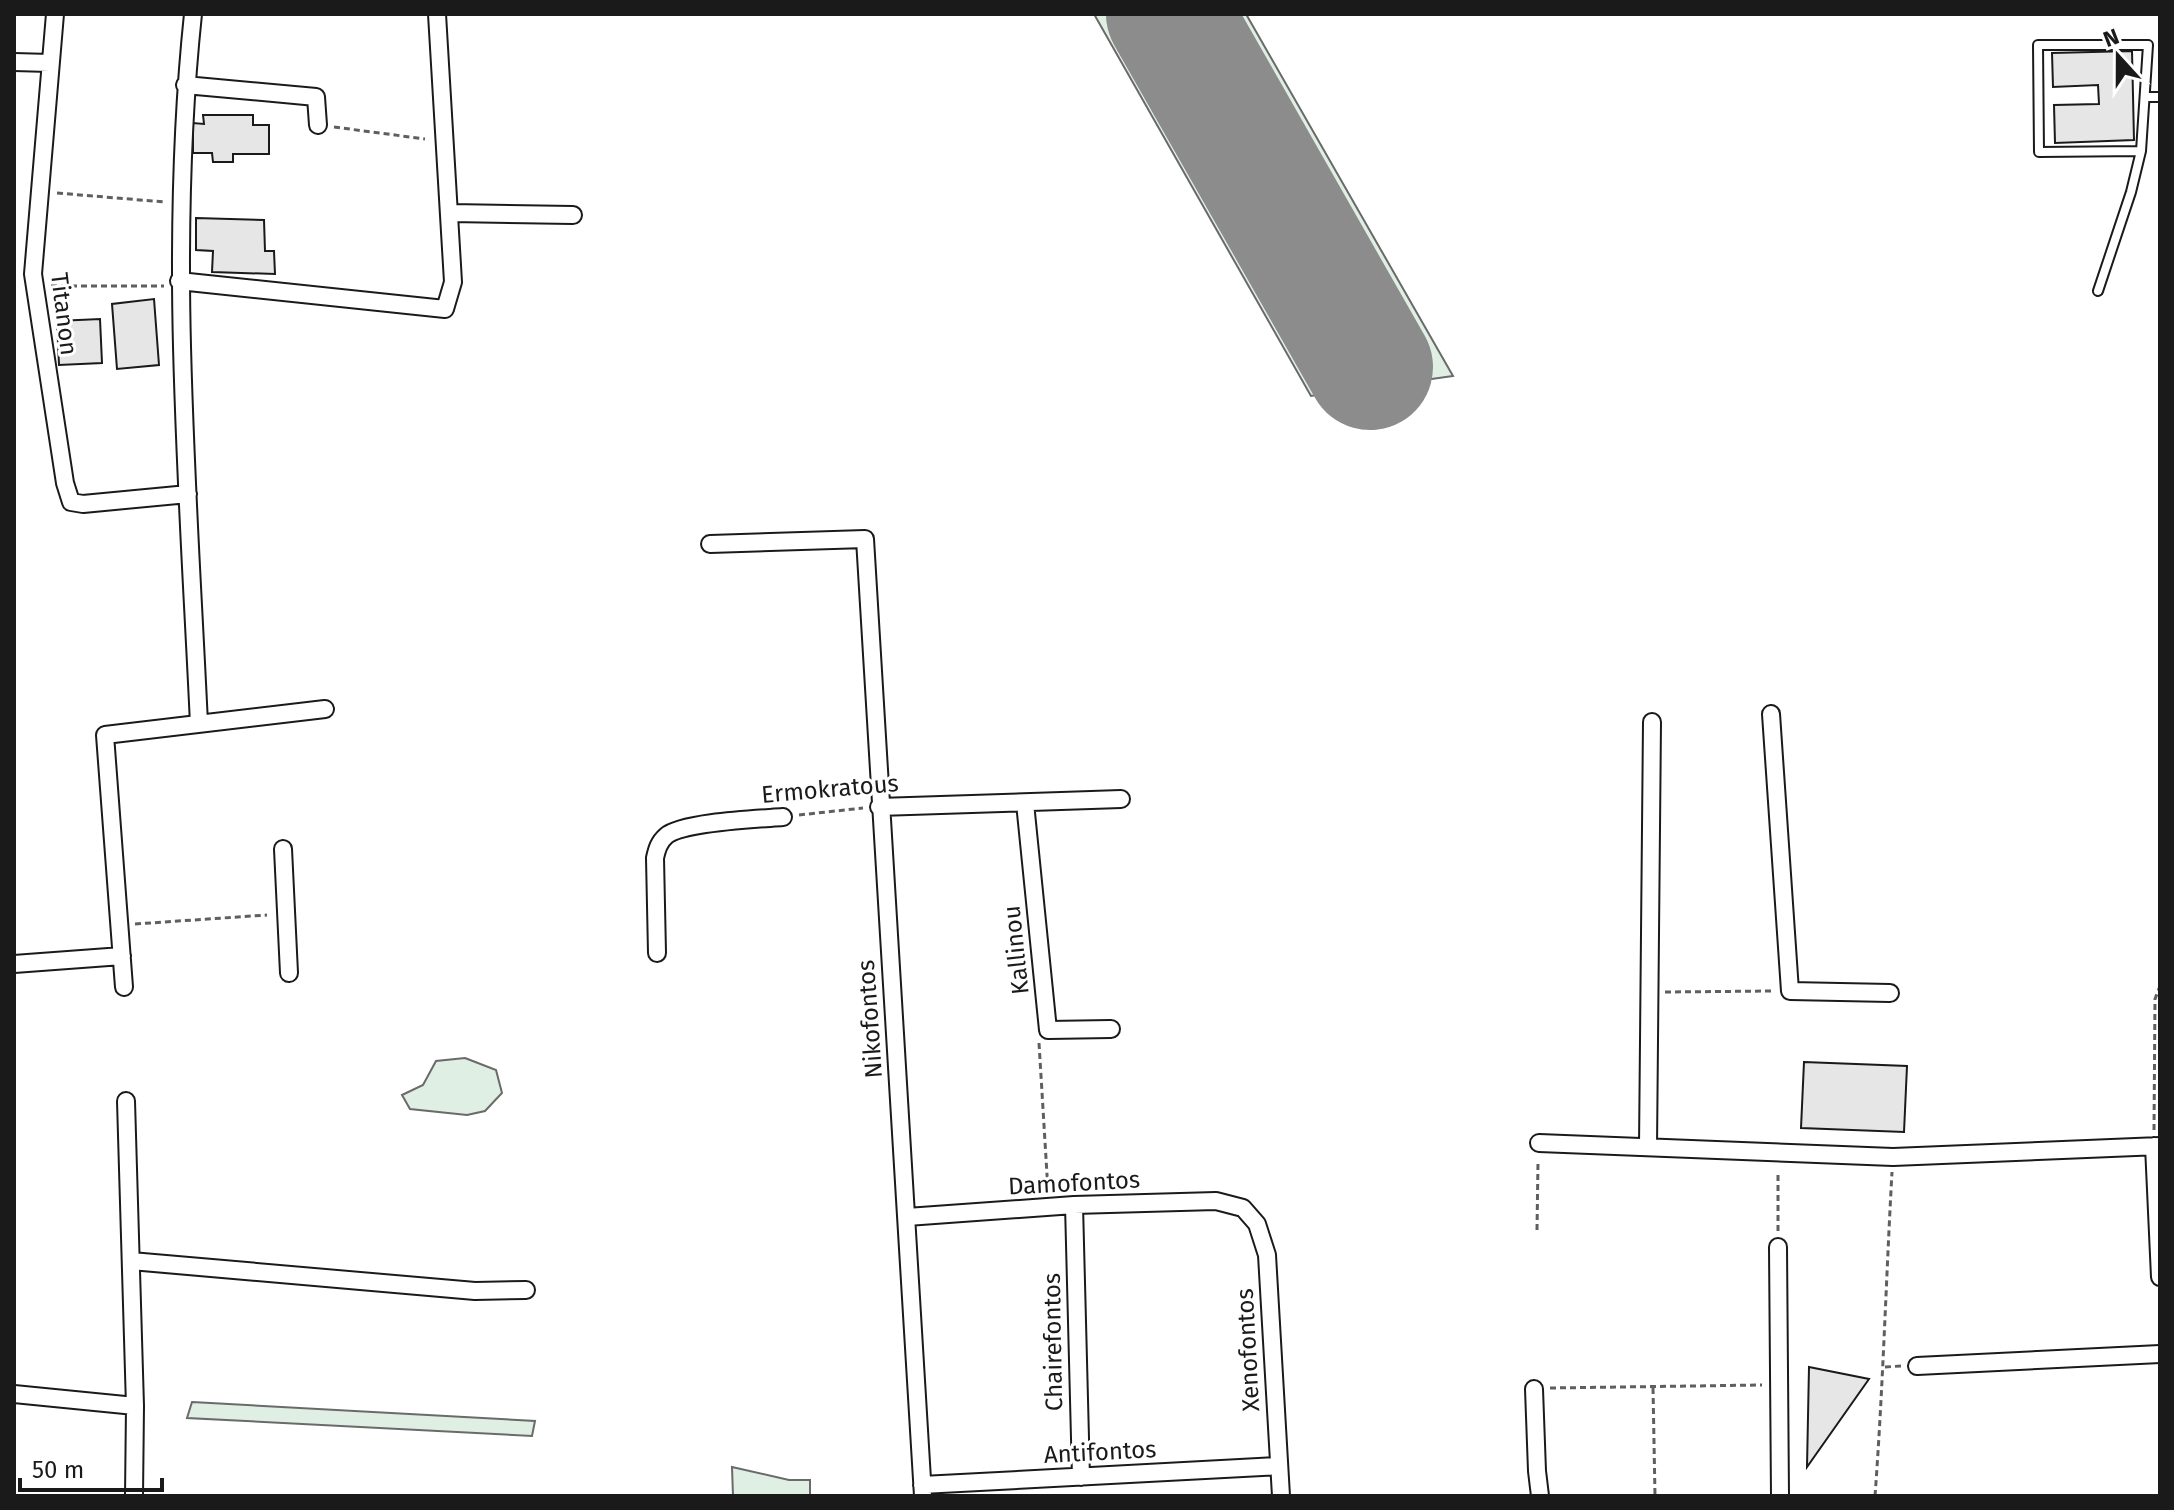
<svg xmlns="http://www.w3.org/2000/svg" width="2174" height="1510" font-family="'Fira Sans',sans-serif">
<rect width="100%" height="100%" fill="#fff"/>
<path fill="#e0efe3" stroke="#6a6a6a" stroke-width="2" d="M1094,14h39l212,372 70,-12 -205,-360h36l207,362 -142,20z
M465,1058l31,12 6,23 -17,18 -18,4 -57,-6 -8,-14 21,-10 13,-24z
M192,1402l343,19 -3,15 -345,-18z
M732,1467l57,13h21v16h-77z"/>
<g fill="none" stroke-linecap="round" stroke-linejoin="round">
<path stroke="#8c8c8c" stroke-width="126" d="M1169,14l201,353"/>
</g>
<path fill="#e6e6e6" stroke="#1a1a1a" stroke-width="2" d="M2132,51l2,89 -79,3 -1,-38 45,-1 -1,-19 -45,2 -1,-34z
M203,115h50v10h16v29h-36v8h-20l-1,-9h-19v-30l11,1z
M196,218l68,2 1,31h9l1,23 -63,-2 1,-21 -17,-1z
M154,299l5,66 -42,4 -5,-65z
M100,319l2,44 -43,2 -2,-44z
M1804,1062l103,4 -3,66 -103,-4z
M1809,1367l60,12 -62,88z"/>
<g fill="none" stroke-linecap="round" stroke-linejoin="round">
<defs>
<path id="lane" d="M2145,97h15
M2098,291l33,-99 10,-41 7,-106h-110l1,107 102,-1"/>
<path id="street" d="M55,14l-22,260 32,209 6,19 12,2 105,-10
M193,14c-25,236 -5,473 6,710
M14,62l36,1
M185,85l131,12 2,28
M451,213l122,2
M179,281l266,28 8,-27 -16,-268
M710,544l155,-5 58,957
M1771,714l19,277 100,2
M1025,803l23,227 63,-1
M879,807l242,-8
M283,849l6,124
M657,953l-2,-95c2,-9 4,-16 11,-22 16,-14 92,-17 117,-19
M14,964l108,-8
M124,987l-19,-252 220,-26
M126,1101l9,305 -1,90
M1539,1143l354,14 267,-11
M2154,1146l6,131
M1648,1147l4,-425
M1074,1205l7,272
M907,1217l167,-12 142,-4 27,7 14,16 10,31 14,241
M1778,1247l2,249
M131,1261l344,30 51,-1
M1917,1366l243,-12
M1534,1389l3,82 3,25
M14,1394l121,12
M922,1485l357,-19"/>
</defs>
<use href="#lane" stroke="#1a1a1a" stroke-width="12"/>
<use href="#street" stroke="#1a1a1a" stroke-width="20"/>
<path stroke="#5f5f5f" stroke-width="3" stroke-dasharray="6 4" stroke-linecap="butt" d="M334,127l91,12
M57,193l108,9
M51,286h113
M799,815l64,-7
M135,924l132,-9
M1665,992l109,-1
M1039,1043l9,148
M2154,1130l1,-131 5,-13
M1537,1230l1,-68
M1778,1231v-60
M1885,1367l16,-1
M1550,1388l212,-3
M1653,1388l2,108
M1875,1496c8,-108 11,-216 17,-324"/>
<use href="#lane" stroke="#fff" stroke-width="8"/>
<use href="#street" stroke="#fff" stroke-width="16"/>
</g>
<g text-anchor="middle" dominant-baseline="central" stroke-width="6" stroke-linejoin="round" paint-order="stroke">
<g font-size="24" fill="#1a1a1a" stroke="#fff">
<text transform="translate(64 314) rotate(83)">Titanon</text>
<text transform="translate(830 789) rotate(-5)">Ermokratous</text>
<text transform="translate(1016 950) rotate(-96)">Kallinou</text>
<text transform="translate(870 1019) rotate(-94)">Nikofontos</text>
<text transform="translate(1074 1183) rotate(-3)">Damofontos</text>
<text transform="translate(1053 1342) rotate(-91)">Chairefontos</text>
<text transform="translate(1248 1350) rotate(-93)">Xenofontos</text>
<text transform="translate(1100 1452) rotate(-3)">Antifontos</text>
</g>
</g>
<rect width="2174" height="1510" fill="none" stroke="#1a1a1a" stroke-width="32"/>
<g transform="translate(2118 56) rotate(339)" stroke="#ffffff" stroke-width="6" paint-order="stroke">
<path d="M0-6L14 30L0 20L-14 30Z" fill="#1a1a1a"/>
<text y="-12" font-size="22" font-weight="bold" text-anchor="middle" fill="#1a1a1a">N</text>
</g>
<path d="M20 1478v12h142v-12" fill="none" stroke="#1a1a1a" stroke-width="4"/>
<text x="32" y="1478" font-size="24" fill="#1a1a1a" stroke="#ffffff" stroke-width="6" paint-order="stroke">50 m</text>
</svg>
